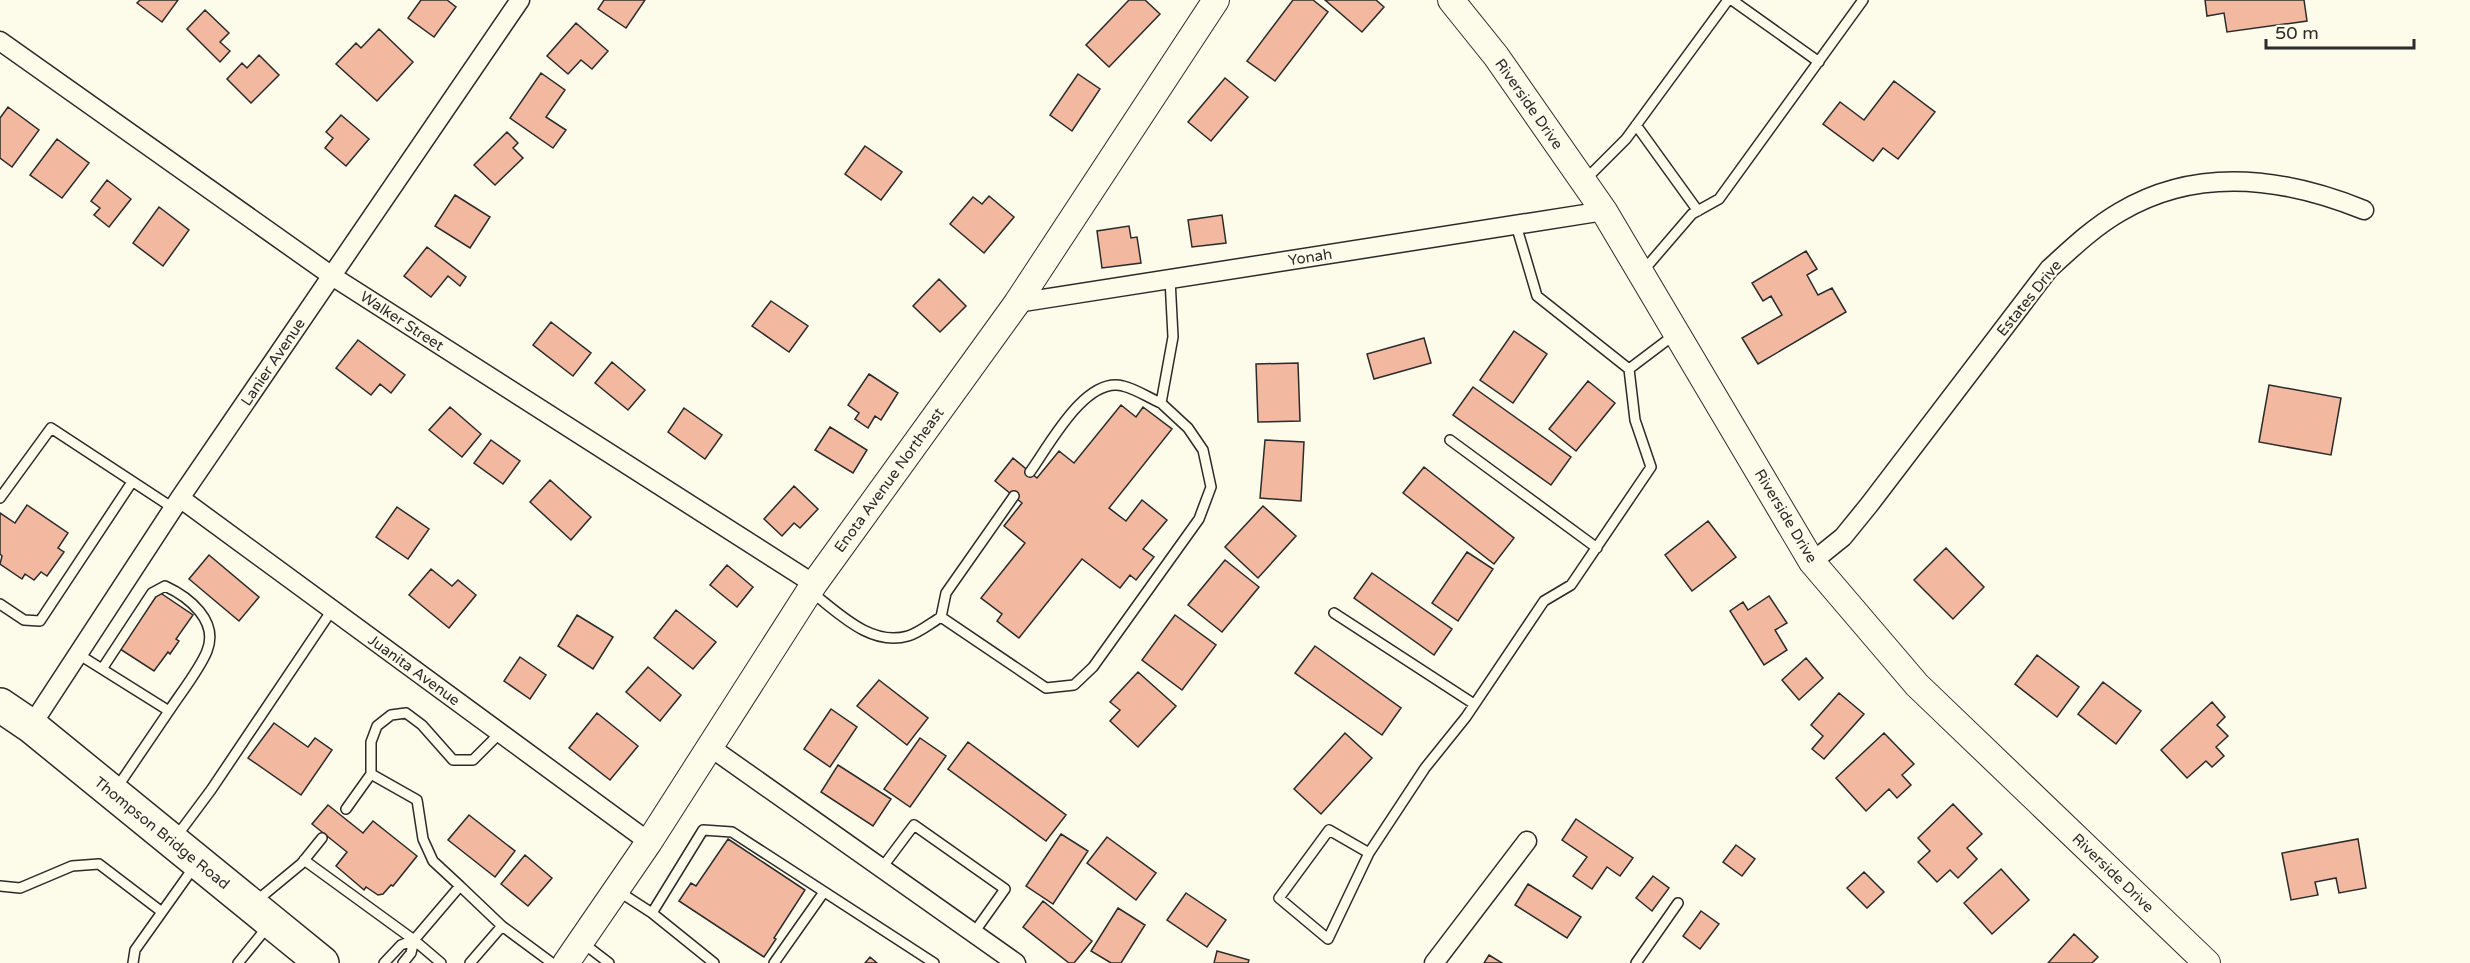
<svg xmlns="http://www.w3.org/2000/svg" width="2470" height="963" font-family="'Varela Round',sans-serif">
<rect width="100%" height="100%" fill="#fdfbea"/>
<path fill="#f2b8a0" stroke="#2b2b2b" stroke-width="1.5" d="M140,0h38l-16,22 -25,-19z
M421,0h26l9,7 -22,30 -26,-19z
M604,0h41l-19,28 -28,-19z
M1129,0h16l15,14 -51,53 -23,-22z
M1293,0h20l15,12 -53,69 -28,-20z
M1325,0h51l8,7 -22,25z
M2205,0h99l3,21 -80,11 -3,-19 -17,3z
M205,10l24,23 -9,9 10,9 -10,11 -33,-33z
M576,23l32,28 -16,18 -11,-9 -13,14 -21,-18z
M379,29l34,33 -36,39 -41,-37 20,-21 5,5z
M259,55l20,20 -28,28 -24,-24 15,-16 5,5z
M541,73l24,17 -19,27 20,13 -13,18 -43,-30z
M1078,74l22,15 -28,42 -22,-16z
M1225,78l23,19 -37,44 -23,-19z
M1894,81l41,31 -37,47 -15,-11 -10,13 -50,-37 17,-22 24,18z
M8,107l31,23 -27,37 -12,-9v-40z
M341,115l28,24 -23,27 -21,-18 8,-10 -7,-6z
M507,132l11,11 -5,5 10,10 -28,27 -21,-20z
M57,139l32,24 -27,35 -32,-23z
M865,146l37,26 -21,28 -36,-26z
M107,180l24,19 -22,28 -15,-12 6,-7 -9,-7z
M455,195l35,22 -20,31 -35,-22z
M989,196l25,21 -30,36 -34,-29 23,-27 9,7z
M159,207l30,23 -26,36 -30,-23z
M1222,215l4,28 -34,4 -4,-27z
M1129,226l2,12 6,-1 4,26 -39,5 -5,-37z
M427,247l39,30 -6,9 -12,-10 -17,21 -27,-21z
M1806,251l11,18 -10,6 11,20 14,-7 14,24 -88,52 -16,-26 40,-23 -11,-19 -8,5 -11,-18z
M939,279l27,27 -26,26 -27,-26z
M771,301l37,25 -19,26 -37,-26z
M551,322l40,31 -18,23 -40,-31z
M1514,331l33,23 -34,49 -33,-23z
M1424,338l7,25 -57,16 -7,-25z
M358,340l47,35 -14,18 -11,-9 -9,11 -35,-27z
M612,362l33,28 -17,20 -33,-27z
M1298,363l2,58 -42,1 -2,-58z
M869,374l29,19 -17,27 -6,-4 -7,12 -13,-9 4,-6 -11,-8z
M1588,381l27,22 -39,48 -27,-22z
M2269,385l72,13 -10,57 -72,-13z
M1473,387l98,70 -20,28 -98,-70z
M1121,405l15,12 7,-10 29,22 -63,79 17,13 16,-21 25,20 -24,29 11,8 -18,23 -6,-5 -10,13 -38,-29 -63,79 -22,-17 5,-7 -21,-16 44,-55 -21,-17 18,-23 -27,-22 18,-23 24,20 22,-27 15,12z
M450,407l31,27 -19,23 -33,-27z
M684,408l38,27 -17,24 -37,-27z
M830,427l37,23 -14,23 -38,-23z
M491,440l29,21 -17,23 -29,-21z
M1265,440l39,2 -3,59 -41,-3z
M1424,467l90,71 -20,26 -91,-71z
M550,480l41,37 -20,23 -41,-38z
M794,486l24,23 -18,19 -6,-5 -12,13 -18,-17z
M27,505l41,28 -10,15 6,4 -17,24 -6,-4 -7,8 -9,-6 -3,5 -22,-15 2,-8 -2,-2v-41l15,10z
M1263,506l33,30 -38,42 -33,-31z
M397,507l32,22 -21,30 -32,-22z
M1708,521l28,36 -44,34 -27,-36z
M1946,548l38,39 -31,32 -39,-39z
M1467,552l26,17 -35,52 -26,-18z
M209,555l50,42 -20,24 -50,-42z
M1225,560l34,27 -37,45 -34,-27z
M727,565l26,22 -16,20 -27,-22z
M431,569l21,17 6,-6 18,15 -27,33 -40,-33z
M1372,573l80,56 -18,26 -80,-57z
M159,592l34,23 -17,24 3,2 -9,13 -2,-2 -14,19 -34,-22z
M1769,596l18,27 -12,7 12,20 -23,15 -34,-54 13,-9 5,8z
M676,610l40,32 -23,27 -39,-31z
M577,615l36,22 -20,32 -35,-23z
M1175,615l41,30 -34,45 -40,-30z
M1315,646l86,62 -19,27 -87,-62z
M2037,655l42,32 -22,30 -42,-33z
M520,657l26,18 -16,24 -26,-18z
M1806,658l17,20 -24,22 -17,-20z
M648,667l33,28 -21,26 -34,-29z
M1138,672l38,34 -38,41 -28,-26 10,-11 -10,-8z
M879,680l49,38 -21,27 -50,-39z
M2103,682l38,29 -25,33 -38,-30z
M1839,693l25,21 -40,45 -12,-10 11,-13 -12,-11z
M2212,702l13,15 -8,8 11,11 -12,11 8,9 -12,11 -6,-6 -19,17 -26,-28z
M831,709l26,18 -27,40 -26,-18z
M597,713l41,33 -28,34 -41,-32z
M274,723l34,24 7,-9 17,12 -31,45 -53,-37z
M1345,733l27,25 -51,56 -27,-25z
M1884,733l30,31 -12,11 9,10 -14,13 -8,-9 -23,22 -30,-33z
M920,738l26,18 -36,51 -26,-18z
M968,742l98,73 -20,26 -98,-72z
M838,765l53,34 -18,27 -52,-34z
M1953,804l29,30 -15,14 10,11 -19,19 -8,-8 -13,12 -19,-20 12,-11 -12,-13z
M328,805l35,28 10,-12 44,35 -24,30 -2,-1 -8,9 -5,1 -12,-8 -2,3 -28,-24 11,-14 -35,-28z
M469,815l46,36 -20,26 -47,-37z
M1576,819l57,39 -13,18 -13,-9 -15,22 -19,-13 14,-19 -25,-17z
M1061,834l27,17 -35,53 -27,-18z
M1107,837l49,36 -20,27 -49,-37z
M728,839l77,51 -31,48 2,1 -12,18 -85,-56 12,-18 5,3z
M2358,839l8,49 -27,5 -3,-15 -21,4 3,13 -27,5 -9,-47z
M1736,845l19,14 -13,17 -19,-14z
M525,855l27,23 -24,28 -27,-22z
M2001,869l28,31 -37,34 -28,-31z
M1864,872l20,20 -17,16 -20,-20z
M1653,876l16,12 -17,23 -16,-13z
M1528,884l53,33 -14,21 -52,-33z
M1186,893l40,27 -19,27 -40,-27z
M1043,901l49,40 -18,22h-5l-46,-36z
M1118,908l27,17 -24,38h-10l-20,-12z
M1701,911l18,13 -19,25 -17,-13z
M2074,934l24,23 -6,6h-44z
M1217,951l32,9 -1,3h-34z
M1489,955l13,8h-18z
M870,957l7,6h-12z"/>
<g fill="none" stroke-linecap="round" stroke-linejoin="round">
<defs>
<path id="lane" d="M1732,0l87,62
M1636,125l62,86
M1585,180l41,-41 102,-139
M1516,225l21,71 92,73
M1643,271l49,-57 27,-15 144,-199
M1450,440l147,108
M1030,472c19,-26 55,-96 93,-86 13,3 26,12 38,17
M0,498l51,-70 122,80
M810,591c28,21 60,56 98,45 11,-3 23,-13 33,-19l105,71 28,-3 19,-18 106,-148 12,-32 -8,-37 -15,-22 -27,-25 12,-66 -3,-58
M0,604l24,16 16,1 92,-139
M1334,613l140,91
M941,617l5,-24 68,-97
M78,654l91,57 -53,78
M102,669l50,-76 13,-7c24,11 54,35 42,65 -7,18 -27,43 -38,60
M371,774l46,26 6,39 10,22 27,25 -46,54 -13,5 -17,18
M346,809l25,-35v-32l6,-16 14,-11 15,-2 16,12 31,35h20l27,-27
M176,837l35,-47 121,-180
M1369,853l-40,-23 -50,68 49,41 41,-86 56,-85 41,-51 78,-116 27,-16 80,-118 -16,-47 -6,-51 45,-34
M304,860l110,80 27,23
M881,869l33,-44 91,64 -32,45
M0,886l20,2 52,-22 27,-2 63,48
M460,886l42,40
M618,891l34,22 62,50
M255,902l46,-38 21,-26
M652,913l51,-83 29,2 202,131
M583,943l26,20
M133,963l2,-13 59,-83
M238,963l31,-38
M403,963l8,-10 3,-13
M470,963l32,-37 50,37
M774,963l50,-71
M1636,963l42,-60"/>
<path id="street" d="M0,41l332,235 482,308
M1017,303l587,-92
M180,498l469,344
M1812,562l31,-25 26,-32 180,-236c23,-21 45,-42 71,-57 77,-46 165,-34 244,-2
M31,726l149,-228 340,-498
M710,747l306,216
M1434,963l93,-122"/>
<path id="secondary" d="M1451,0l45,56 108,155 208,351 105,123 290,278
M566,963l83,-121 165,-258 203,-281 199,-303"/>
<path id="highway" d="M0,705l31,21 291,237"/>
</defs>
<use href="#lane" stroke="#2b2b2b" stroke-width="12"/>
<use href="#street" stroke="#2b2b2b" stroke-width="21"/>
<use href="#secondary" stroke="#2b2b2b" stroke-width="28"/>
<use href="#highway" stroke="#2b2b2b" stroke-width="36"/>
<use href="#lane" stroke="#fdfbea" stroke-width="9"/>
<use href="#street" stroke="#fdfbea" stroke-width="18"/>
<use href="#secondary" stroke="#fdfbea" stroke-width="26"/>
<use href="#highway" stroke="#fdfbea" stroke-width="33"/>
</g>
<g text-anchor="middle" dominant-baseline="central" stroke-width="4.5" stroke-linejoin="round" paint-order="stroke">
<g font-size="15" fill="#2b2b2b" stroke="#fdfbea">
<text transform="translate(1529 104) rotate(55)">Riverside Drive</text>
<text transform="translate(1310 257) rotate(-9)">Yonah</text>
<text transform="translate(2029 298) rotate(-51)">Estates Drive</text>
<text transform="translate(402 321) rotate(33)">Walker Street</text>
<text transform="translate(273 362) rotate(-56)">Lanier Avenue</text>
<text transform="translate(889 480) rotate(-54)">Enota Avenue Northeast</text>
<text transform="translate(1786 516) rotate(59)">Riverside Drive</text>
<text transform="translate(414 670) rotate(36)">Juanita Avenue</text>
<text transform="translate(162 833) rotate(39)">Thompson Bridge Road</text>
<text transform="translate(2113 873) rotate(44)">Riverside Drive</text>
</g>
</g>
<path d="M2266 39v9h148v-9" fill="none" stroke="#2b2b2b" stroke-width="3"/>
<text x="2275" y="39" font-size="18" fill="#2b2b2b" stroke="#fdfbea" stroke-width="4.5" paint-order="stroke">50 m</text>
</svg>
